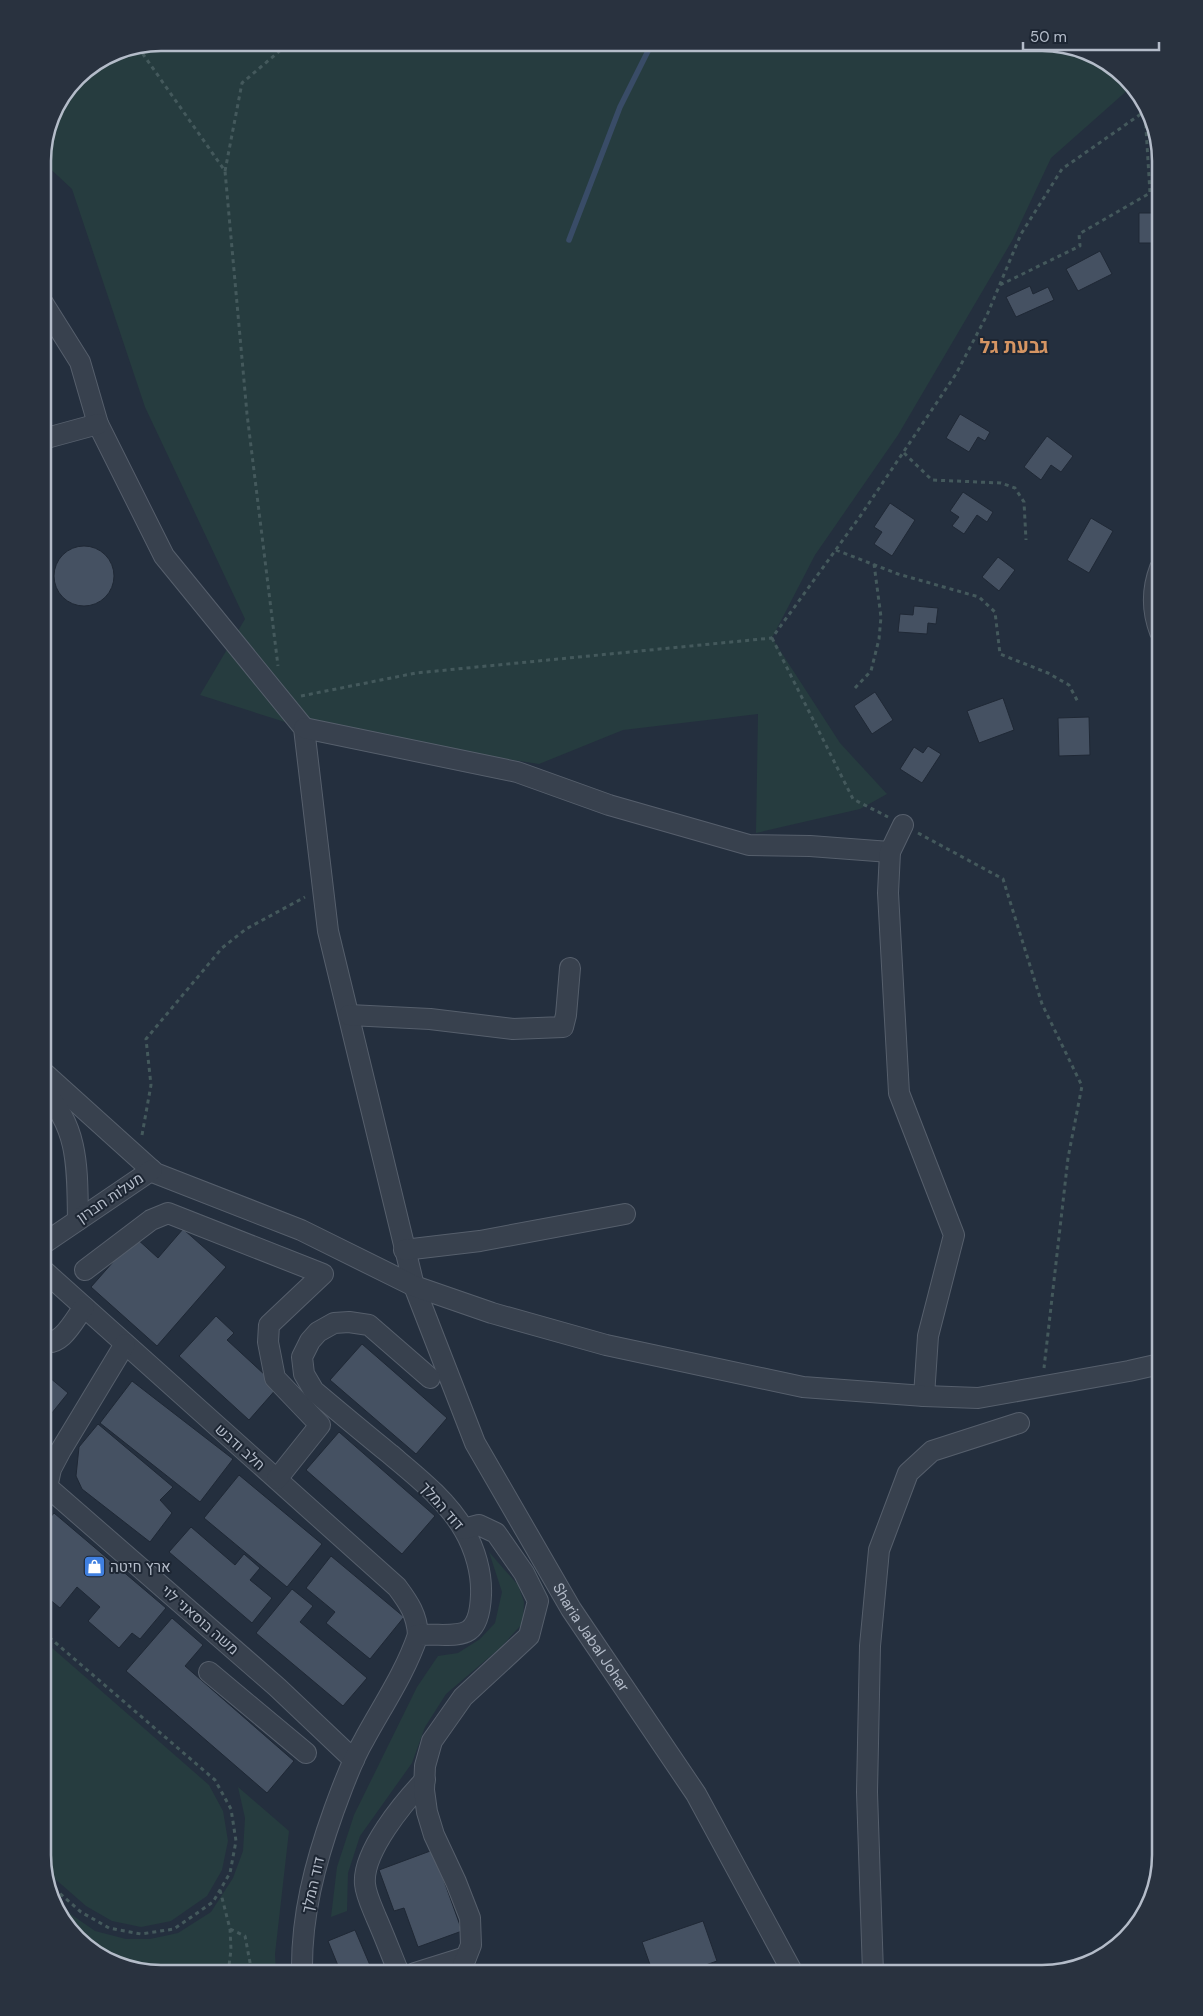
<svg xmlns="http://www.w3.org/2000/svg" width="1203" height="2016" font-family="'DM Sans',Heebo,sans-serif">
<rect width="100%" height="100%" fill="#242f3e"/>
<path fill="#263c3f" d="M161,43h889l58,20 22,25 -79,70 -38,81 -115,196 -83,120 -43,83 68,105 47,51 -27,15 -104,24 2,-119 -135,16 -84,34 -235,-36 -104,-33 45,-76 -100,-212 -73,-218 -29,-27v-8l9,-38 26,-39 38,-26z
M489,1552l29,33 6,17 -1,21 -23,25 -54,46 -21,33 -13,36 -52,73 -12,37 -1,38 -16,6 6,-50 17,-52 63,-128 21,-31 20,-3 22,-14 15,-16 7,-31z
M43,1640l166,145 14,26 5,30 -6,29 -15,26 -36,25 -30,6 -29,-6 -26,-15 -40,-35 -3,-16z
M238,1787l51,44 -14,123 1,19h-122l-58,-19 -41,-47 -3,-11 20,19 23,16 31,8h24l28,-6 33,-21 22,-34 10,-27 2,-33z"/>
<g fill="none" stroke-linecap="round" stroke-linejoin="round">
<path stroke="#394c67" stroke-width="5.5" d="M569,240l51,-133 32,-64"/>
</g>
<path fill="#455162" stroke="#1f2835" d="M1139,213h21v30h-21z
M1100,251l12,23 -34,17 -12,-22z
M1030,286l3,8 15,-7 6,13 -38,17 -10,-20z
M960,414l30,18 -5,9 -7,-4 -9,15 -23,-14z
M1047,436l26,20 -12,16 -10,-7 -10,15 -17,-13z
M963,492l30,20 -6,10 -10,-7 -13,19 -12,-8 7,-9 -9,-6z
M890,503l25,17 -23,36 -18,-12 8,-12 -8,-5z
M1091,518l22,13 -24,42 -22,-13z
M54 576a30 30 0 1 1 60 0a30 30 0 1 1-60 0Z
M998,557l17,13 -16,21 -17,-14z
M914,606l24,2 -2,16 -8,-1 -1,11 -29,-2 2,-18 13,1z
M875,692l18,28 -21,14 -18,-28z
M1003,698l11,32 -35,13 -12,-32z
M1089,717l1,38 -31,1 -1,-38z
M928,746l13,8 -19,29 -22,-14 14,-22 9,6z
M183,1229l43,38 -69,79 -66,-59 44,-50 23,21z
M216,1316l18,17 -7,7 51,47 -29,33 -70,-64z
M362,1344l85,74 -31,36 -86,-74z
M43,1372l25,21 -25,31z
M132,1381l101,78 -33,43 -100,-79z
M98,1424l75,63 -13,13 12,13 -22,29 -68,-53 -6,-13 3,-29z
M339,1432l96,84 -33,38 -96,-84z
M239,1475l83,69 -35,43 -83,-69z
M54,1513l112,95 -26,31 -8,-6 -13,15 -31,-27 12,-14 -23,-20 -17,21 -17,-14v-68z
M191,1527l44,38 9,-11 16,14 -10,12 22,18 -20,25 -83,-71z
M331,1556l73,61 -34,42 -44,-36 9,-11 -29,-24z
M292,1589l21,17 -13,16 67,56 -24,28 -87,-73z
M172,1618l31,27 -18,21 109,95 -27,32 -141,-122z
M433,1850l29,81 -44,16 -14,-39 -10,3 -15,-41z
M703,1921l14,40 -34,12h-30l-11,-31z
M355,1930l17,40 -8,3h-23l-13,-32z"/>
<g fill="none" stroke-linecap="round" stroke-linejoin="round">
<defs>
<g id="minor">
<path id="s1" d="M43,303l37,59 18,62 66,132 140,172 24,203 86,355 61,157 96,166 125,185 97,179"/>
<path d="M43,439l55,-15"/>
<path d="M1160,632c-8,-21 -8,-43 0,-64"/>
<path d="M304,728l213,44 92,33 140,40 61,1 80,6"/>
<path d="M903,825l-13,27 -2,41 11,200 55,142 -26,101 -4,60"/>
<path d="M349,1015l81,4 83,10 50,-2 3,-12 4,-47"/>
<path d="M43,1072l112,101 146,57 113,56 78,27 114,32 197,42 121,9 54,2 151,-27 31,-7"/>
<path d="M43,1091c37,36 34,81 35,129"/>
<path d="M43,1244l109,-74"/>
<path d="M404,1250l76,-9 145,-27"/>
<path d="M43,1270l354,317c12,16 20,28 21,48"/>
<path d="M85,1270l66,-50 17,-7 155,61 -54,51 -1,17 7,36 45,47 -43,54"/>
<path d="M43,1341c18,7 31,-21 41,-34"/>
<path d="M43,1483l234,204 77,73"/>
<path d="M47,1487l4,-18 10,-19 64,-106"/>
<path d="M209,1672l97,81"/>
<path d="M302,1973c-1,-57 13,-110 32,-163 9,-24 17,-48 30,-70 19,-35 41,-67 54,-105 39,-2 61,10 63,-40 1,-22 -6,-46 -17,-65 -17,-30 -48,-54 -74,-76 -26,-21 -51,-42 -76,-63l-10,-17 -2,-17 8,-16 8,-9 16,-9 15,-1 20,3 61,53"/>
<path d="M399,1973c-8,-19 -15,-38 -23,-56 -4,-10 -10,-22 -11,-33 -3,-32 39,-82 60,-104"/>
<path d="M415,1973l51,-16"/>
<path d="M460,1973l11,-28 -1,-27 -14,-36 -22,-47 -7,-23 -3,-22 1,-24 7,-25 31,-44 66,-61 9,-35 -14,-28 -28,-40 -17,-8 -15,4"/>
<path d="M873,1973l-6,-181 3,-146 9,-96 29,-77 24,-22 87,-28"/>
</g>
</defs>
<use href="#minor" stroke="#565f6c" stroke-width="22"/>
<path stroke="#44595c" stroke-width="3" stroke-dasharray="4 4" stroke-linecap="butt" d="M138,47l87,124 22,243 31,252
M225,171l17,-88 47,-40
M1000,285l80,-39 -1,-12 71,-41 -5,-81
M904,453l28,27 69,3 14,5 9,14 2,38
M836,550l62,24 81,23 16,15 5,42 48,19 21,12 9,17
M772,638l81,161 35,18
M855,688l16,-17 8,-32 2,-22 -7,-53
M301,696l115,-23 356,-35 89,-123 95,-141 31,-59 34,-81 41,-65 86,-60
M918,833l85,46 39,125 40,82 -14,72 -24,210
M142,1135l9,-50 -5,-46 76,-91 24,-19 59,-32
M43,1632l172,148 16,29 5,32 -6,32 -17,29 -39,27 -33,5 -32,-6 -28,-16 -32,-28
M220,1890l10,39 1,21 -3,23
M230,1929l15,7 7,37"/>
<use href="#minor" stroke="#38414e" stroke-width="20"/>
</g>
<defs>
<symbol id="shop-square" viewBox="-11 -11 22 22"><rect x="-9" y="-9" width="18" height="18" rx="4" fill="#3f7fe0" stroke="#1d2633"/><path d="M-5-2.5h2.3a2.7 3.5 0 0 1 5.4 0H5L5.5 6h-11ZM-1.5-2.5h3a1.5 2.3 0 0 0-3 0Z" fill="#fff"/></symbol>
</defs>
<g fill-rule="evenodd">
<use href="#shop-square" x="82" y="1554" width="25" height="25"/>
</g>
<g text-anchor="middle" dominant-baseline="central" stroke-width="4" stroke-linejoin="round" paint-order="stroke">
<g font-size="15" fill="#b4bcc9" stroke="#1d2633">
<text transform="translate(110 1198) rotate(-34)">מעלות חברון</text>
<text transform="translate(240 1447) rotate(42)">חלב ודבש</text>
<text transform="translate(442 1506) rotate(49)">דוד המלך</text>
<text transform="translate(200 1620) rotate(41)">משה בוסאני לוי</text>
<text stroke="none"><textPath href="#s1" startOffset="1468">Sharia Jabal Johar</textPath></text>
<text transform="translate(313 1885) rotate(-77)">דוד המלך</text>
</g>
<g font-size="15" fill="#b4bcc9" stroke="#1d2633" text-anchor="start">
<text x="110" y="1567">ארץ חיטה</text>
</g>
<g font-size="20" font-weight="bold" fill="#d59563" stroke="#1d2633">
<text x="1014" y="346">גבעת גל</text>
</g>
</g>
<path d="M0 0H1203V2016H0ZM161 51H1042A110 110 0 0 1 1152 161V1855A110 110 0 0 1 1042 1965H161A110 110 0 0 1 51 1855V161A110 110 0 0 1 161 51Z" fill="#29323f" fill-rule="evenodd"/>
<path fill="none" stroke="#b4bcc9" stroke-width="2.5" d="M161 51H1042A110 110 0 0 1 1152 161V1855A110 110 0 0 1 1042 1965H161A110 110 0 0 1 51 1855V161A110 110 0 0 1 161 51Z"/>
<path d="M1023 42v8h136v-8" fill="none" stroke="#b4bcc9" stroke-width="2.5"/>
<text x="1030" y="42" font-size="15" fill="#b4bcc9" stroke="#1d2633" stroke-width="4" paint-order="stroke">50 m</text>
</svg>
